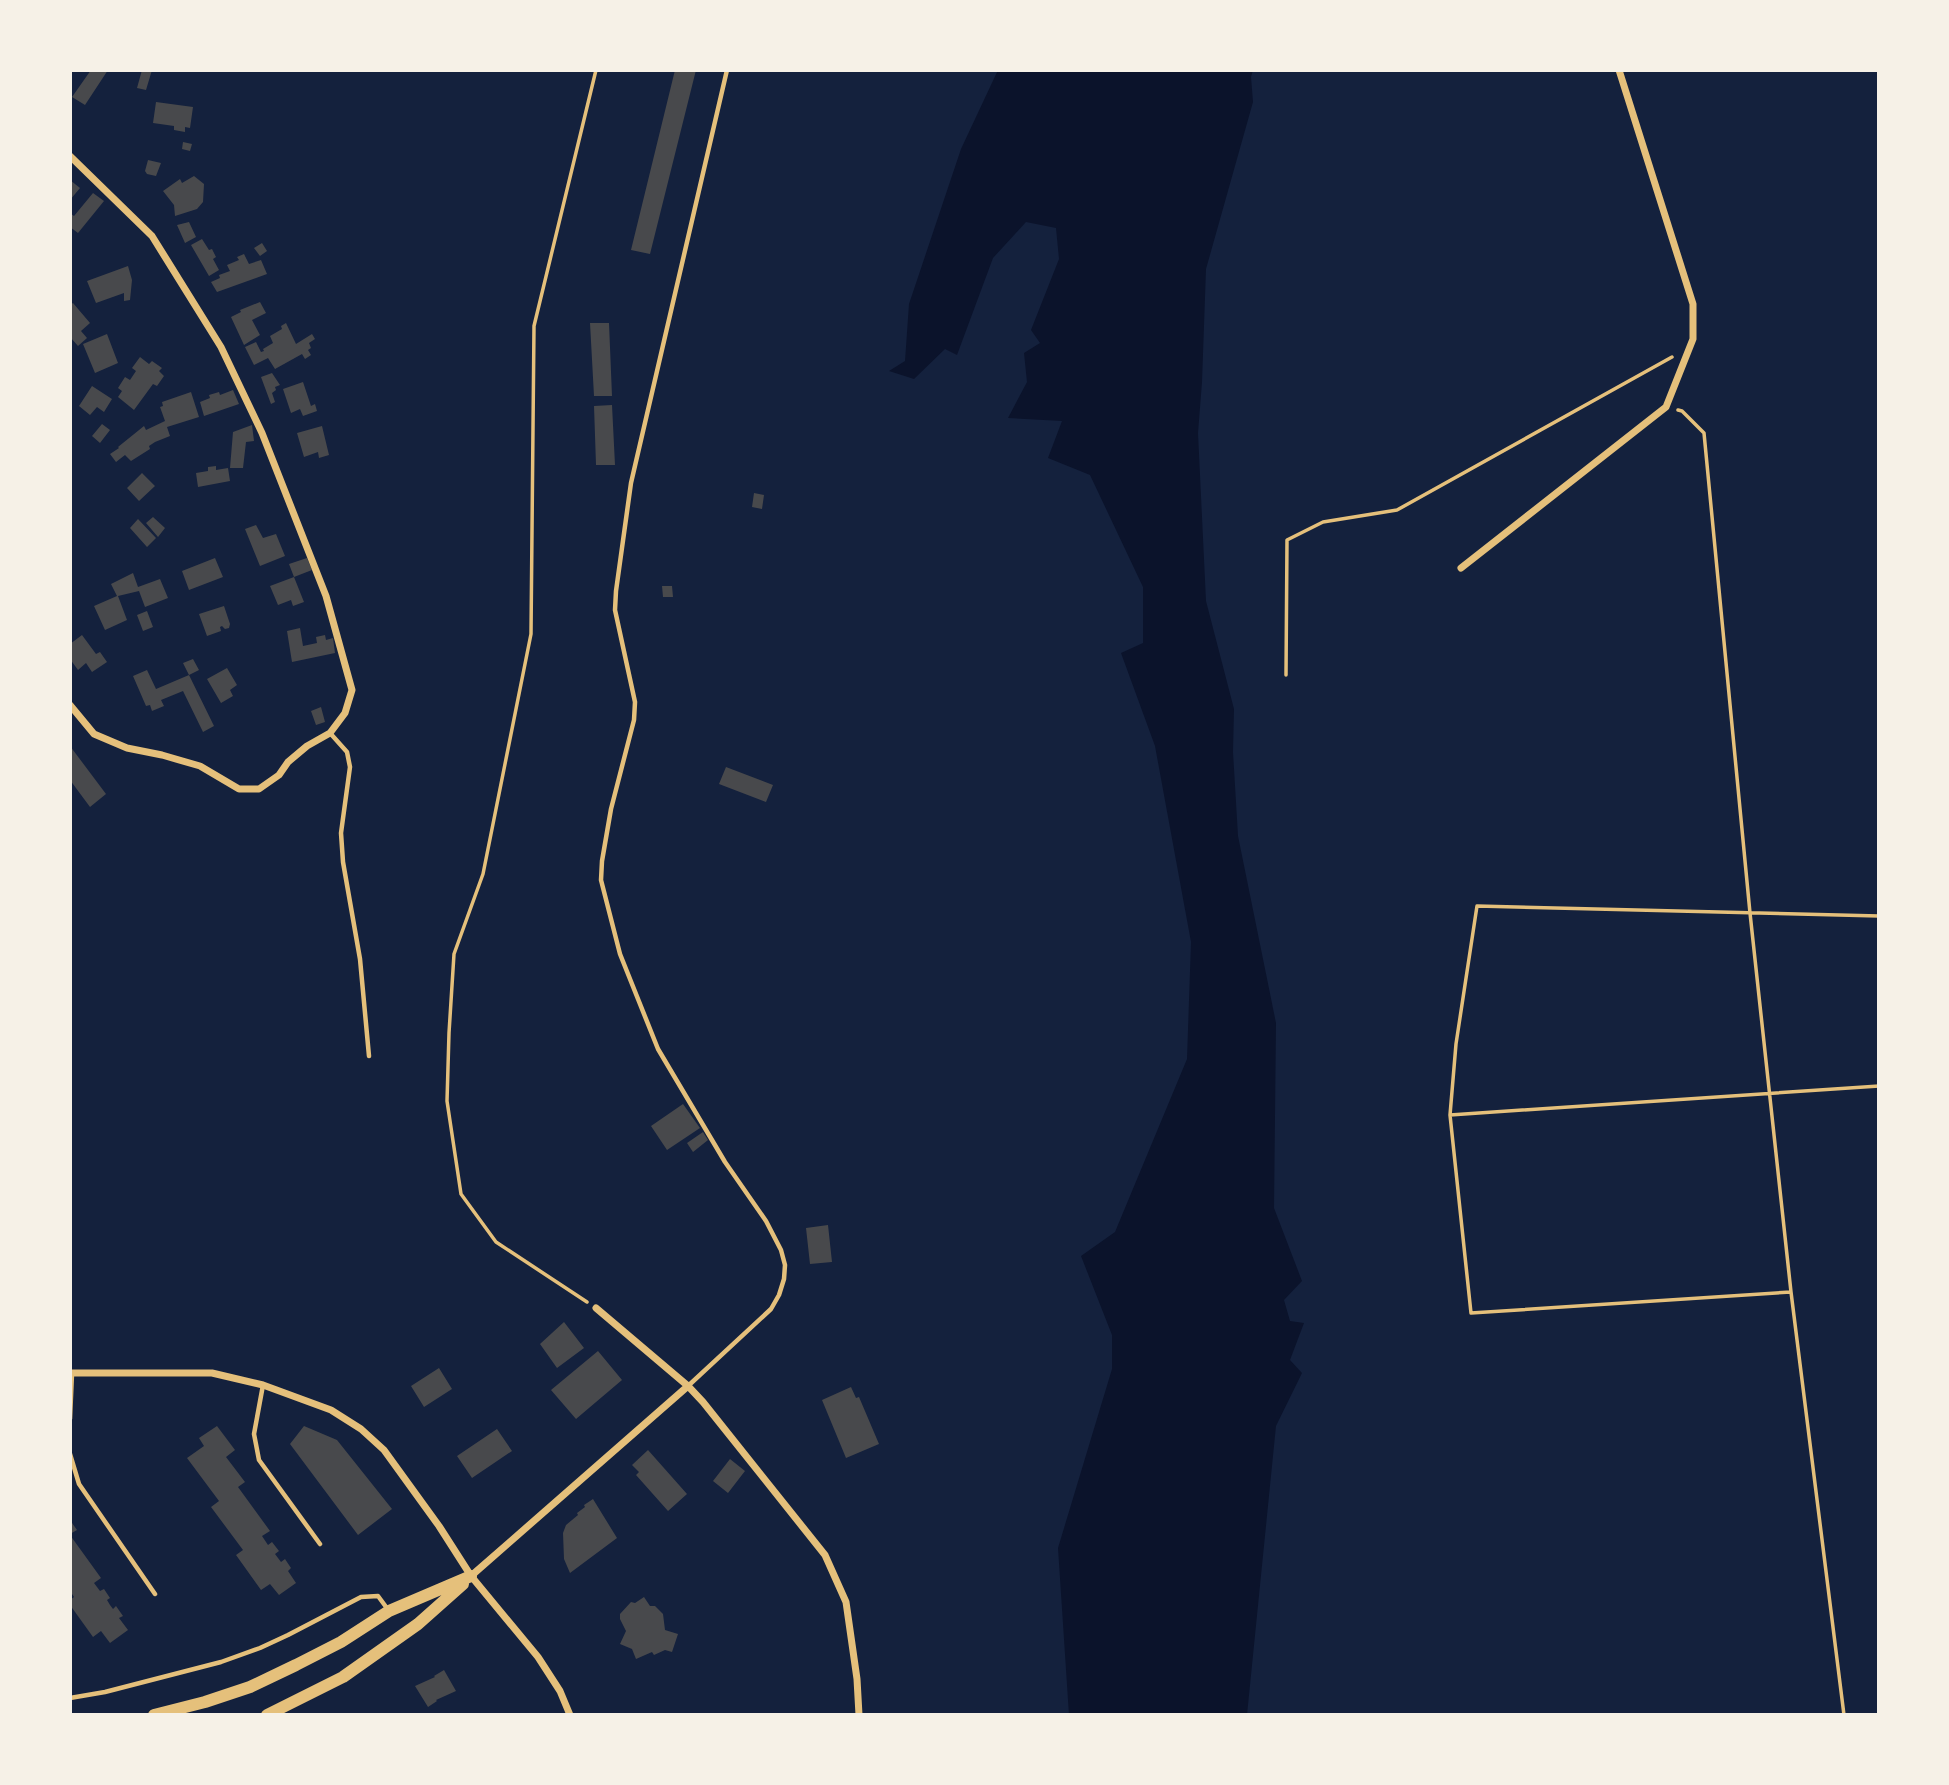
<svg xmlns="http://www.w3.org/2000/svg" width="1949" height="1785" font-family="Montserrat,sans-serif">
<rect width="100%" height="100%" fill="#14213d"/>
<path fill="#0b132b" d="M998,70h255l-2,7 2,25 -47,167 -4,113 -4,51 8,168 28,108 -1,43 5,84 38,187 -2,185 28,73 -18,19 6,21 14,2 -14,37 12,13 -26,53 -29,289h-178l-11,-167 54,-179v-34l-31,-79 34,-24 72,-173 4,-117 -36,-196 -34,-93 22,-10v-56l-53,-112 -42,-17 14,-37 -54,-3 19,-36 -3,-29 16,-10 -9,-13 28,-71 -3,-31 -30,-6 -33,36 -36,97 -12,-6 -31,30 -25,-8 16,-10 4,-57 52,-155z"/>
<path fill="#48494c" d="M91,70h17l-23,35 -13,-8z
M142,70h10l-6,20 -9,-2z
M675,70h21l-46,184 -19,-4z
M156,102l37,5 -3,21 -5,-1v5l-11,-2v-4l-21,-3z
M183,142l9,2 -2,7 -8,-2z
M148,160l13,3 -5,13 -9,-2 -2,-3z
M194,176l10,8 -1,18 -6,7 -22,7 -1,-11 -11,-14 17,-12 2,4z
M70,180l10,8 -10,12z
M93,193l11,8 -26,32 -8,-6v-14l4,3z
M189,222l7,15 -11,6 -8,-18z
M202,239l7,11 3,-1 4,8 -3,2 6,11 -10,6 -18,-31z
M262,243l5,8 -7,5 -6,-8z
M244,254l5,10 12,-4 6,14 -50,18 -6,-10 9,-4 -1,-3 11,-4 -3,-6 12,-5 -2,-3z
M128,266l4,14 -2,20 -6,1v-8l-28,10 -9,-22z
M260,302l6,11 -14,7 8,15 -16,10 -13,-28 10,-5 -1,-2z
M73,303l17,20 -9,8 6,7 -9,8 -8,-9v-32z
M286,323l10,21 16,-10 3,5 -6,4 2,5 -3,2 3,5 -6,4 -3,-5 -27,15 -7,-11 -14,7 -9,-18 11,-5 5,10 3,-1 -1,-2 10,-6 -3,-7 12,-7 -1,-3z
M590,323h19l3,73h-18z
M107,334l11,29 -23,10 -12,-29z
M140,357l9,7 3,-3 10,7 -3,3 5,5 -7,10 -4,-2 -19,26 -16,-13 4,-6 -4,-3 7,-11 5,3 6,-9 -4,-3z
M272,373l8,12 -5,2 1,3 -4,3 3,9 -4,2 -10,-27z
M303,382l8,24 4,-2 2,7 -14,5 -3,-7 -9,4 -8,-24z
M92,386l20,13 -8,13 -7,-5 -7,8 -11,-9z
M233,390l6,14 -35,12 -4,-14 10,-4 -1,-3 10,-3 1,3z
M191,392l8,25 -32,10 3,9 -15,6 -6,4 1,3 -19,12 -6,-6 -9,7 -6,-8 9,-6 -1,-1 26,-21 2,4 19,-9 -5,-14 3,-1 -1,-4z
M612,405l3,60h-19l-2,-59z
M102,424l8,6 -10,13 -8,-7z
M252,425l2,16 -8,1 -3,26h-13l3,-36z
M322,426l7,29 -10,3 -1,-6 -14,5 -7,-24z
M216,466v4l12,-2 2,13 -32,6 -2,-14 12,-2v-4z
M142,473l13,13 -16,15 -12,-13z
M754,493l10,2 -2,14 -10,-2z
M153,517l12,11 -7,9 -12,-14z
M138,519l18,19 -9,9 -17,-19z
M256,525l7,13 13,-4 9,22 -25,10 -15,-37z
M215,558l8,19 -34,13 -7,-19z
M307,558l5,12 -18,7 -5,-13z
M133,573l5,14 22,-8 8,19 -23,9 -6,-16 -21,5 9,24 -22,10 -11,-24 23,-10 -6,-12z
M294,577l10,25 -11,4 -2,-6 -13,5 -8,-19z
M662,586h10l1,11h-10z
M224,606l6,18 -1,4 -4,1 -3,-3 -2,1 1,4 -14,5 -8,-22z
M147,611l6,16 -10,4 -6,-16z
M300,628l3,18 14,-3 -1,-6 9,-2 1,5 7,-2 2,15 -43,9 -5,-31z
M82,635l14,19 4,-2 7,10 -15,10 -6,-9 -8,7 -8,-11v-11l2,-2 -2,-2z
M193,659l6,11 -10,5 -6,-12z
M227,668l10,17 -7,5 3,6 -12,7 -14,-24z
M147,670l9,19 33,-14 25,51 -11,6 -20,-41 -22,9 3,6 -12,5 -2,-6 -4,1 -13,-30z
M321,707l4,15 -9,3 -5,-14z
M70,746l36,48 -16,13 -20,-27 2,-1 -2,-3z
M726,767l47,18 -7,17 -47,-18z
M683,1104l17,24 -33,22 -16,-24z
M703,1132l5,8 -15,12 -6,-9z
M828,1225l4,37 -22,2 -4,-36z
M564,1322l20,26 -27,20 -17,-24z
M598,1351l24,29 -46,39 -25,-29z
M439,1368l13,21 -28,18 -13,-21z
M851,1387l5,11 3,-1 20,47 -33,14 -24,-58z
M217,1426l18,24 -9,7 19,25 -7,5 32,44 -8,5 6,9 4,-3 7,9 -4,3 6,8 4,-3 6,9 -3,3 8,12 -17,12 -9,-11 -9,6 -25,-35 7,-5 -32,-43 8,-6 -32,-43 17,-12 -5,-8z
M304,1426l33,14 55,69 -34,26 -68,-91z
M497,1429l15,22 -40,27 -15,-22z
M648,1450l39,44 -19,17 -32,-36 3,-3 -7,-7z
M730,1459l15,12 -17,22 -15,-12z
M593,1499l24,39 -47,35 -6,-14 -1,-26 3,-8 12,-10 -1,-2 8,-6 -1,-2z
M70,1520l7,10 -7,4z
M70,1535l31,43 -7,5 6,8 4,-2 6,9 -3,2 3,5 3,4 3,-3 7,10 -4,2 9,12 -18,13 -9,-12 -8,6 -23,-32v-5l4,-3 -4,-6z
M644,1597l6,9h5l8,8 2,16 13,4 -6,18 -7,-2 -11,5 -2,-3 -16,7 -4,-10 -12,-5 6,-13 -6,-12v-5l11,-12 4,1z
M444,1670l12,21 -20,9 1,1 -9,6 -13,-21 20,-9 -1,-1z"/>
<g fill="none" stroke-linecap="round" stroke-linejoin="round">
<path stroke="#e5c07b" stroke-width="3.5" d="M1678,410l4,1 22,22 46,480 41,379 53,423
M1286,675l1,-135 36,-18 74,-12 275,-153
M1450,1115l429,-29
M1791,1292l-320,21 -21,-198 6,-71 21,-138 402,10
M587,1302l-91,-60 -35,-48 -14,-93 2,-68 5,-79 29,-80 48,-240 3,-308 62,-256"/>
<path stroke="#e5c07b" stroke-width="4.5" d="M330,733l17,19 3,15 -9,66 2,29 17,97 9,97
M263,1385l-9,49 5,26 61,84
M688,1386l83,-77 8,-14 5,-16 1,-14 -4,-15 -15,-29 -41,-59 -67,-113 -38,-95 -19,-74 1,-19 9,-52 23,-89 1,-18 -20,-92 1,-19 15,-108 96,-413
M70,1419l2,-45
M70,1454l9,30 76,110
M70,1698l35,-6 116,-30 39,-14 28,-13 73,-38 17,-1 11,15"/>
<path stroke="#e5c07b" stroke-width="7" d="M70,156l82,80 69,111 41,86 64,163 26,94 -7,23 -15,20 -23,13 -19,16 -9,13 -20,14h-20l-39,-23 -38,-11 -35,-7 -33,-14 -24,-29
M1461,568l205,-161 27,-68v-35l-74,-234
M596,1308l92,78 15,16 122,153 21,47 11,77 2,36
M70,1373h142l51,12 68,25 30,19 23,21 55,76 32,50 67,81 22,34 10,24
M471,1576l217,-190"/>
<path stroke="#e5c07b" stroke-width="12" d="M154,1715l51,-13 45,-15 46,-22 45,-23 48,-31 82,-35
M267,1715l76,-38 75,-53 45,-40"/>
</g>
<rect width="1949" height="1785" fill="none" stroke="#f6f1e7" stroke-width="144"/>
</svg>
